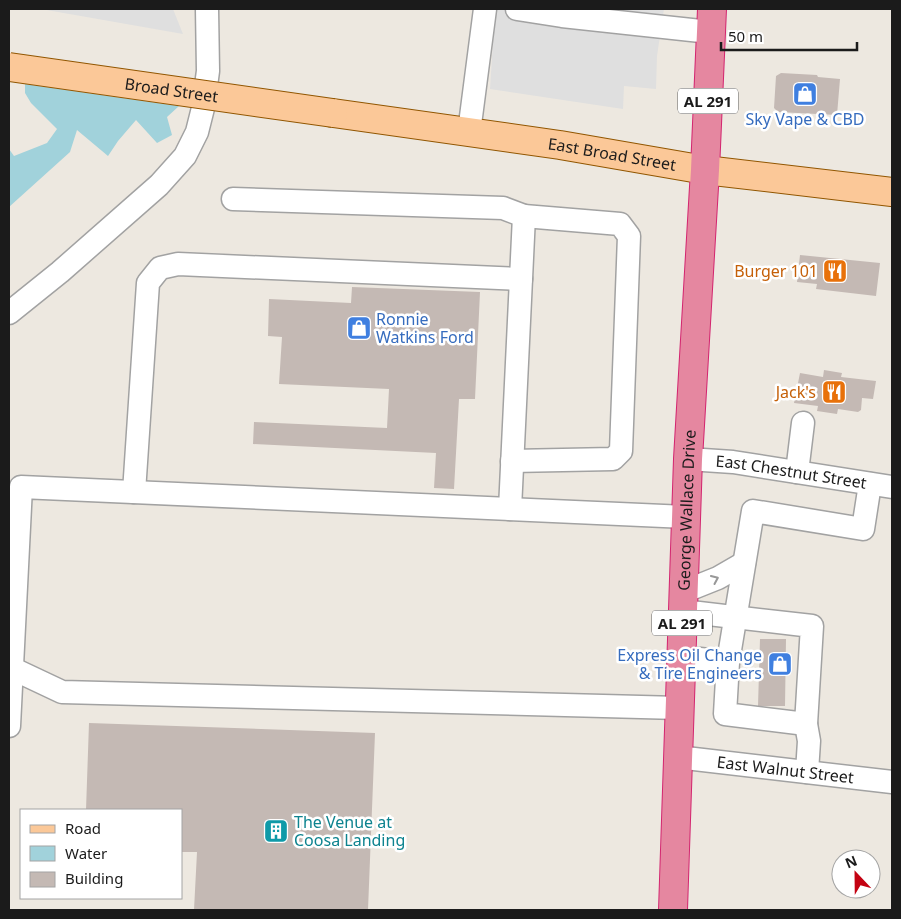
<svg xmlns="http://www.w3.org/2000/svg" width="901" height="919" font-family="'Noto Sans',sans-serif">
<rect width="100%" height="100%" fill="#ede8e0"/>
<path fill="#dfdfdf" d="M41,9h132l10,25z
M495,9h169l-7,47 -1,33 -32,-3 -1,23 -133,-20z"/>
<path fill="#a1d2db" d="M25,84l154,22 -12,11 5,18 -15,8 -21,-23 -18,21 -10,15 -31,-26 -7,22 -61,55v-58l5,7 33,-13 10,-14 -26,-26 -6,-10z"/>
<path fill="#c4b9b4" d="M781,73l36,2 1,2 22,2 -3,36 -59,-3 -4,-4 2,-32z
M800,255l80,8 -4,33 -60,-7 1,-5 -20,-2z
M352,287l128,5 -5,107h-16l-5,90 -20,-1 2,-35 -183,-9 1,-22 133,6 2,-39 -110,-5 3,-47 -14,-1 1,-37 82,4z
M824,370l18,3 -1,4 35,4 -3,18 -11,-1 -1,12 -3,2 -20,-3 -1,5 -20,-3 1,-5 -24,-3 6,-30 23,4z
M760,639h26l-1,67h-27z
M89,723l286,10 -7,177h-174l3,-58h-16v-42h-95z"/>
<g fill="none" stroke-linecap="round" stroke-linejoin="round">
<defs>
<g id="minor">
<path d="M517,9l45,7 148,16"/>
<path d="M469,132l16,-123"/>
<path d="M233,199l270,9 21,8 -14,293"/>
<path d="M9,313l51,-41 99,-87 26,-29 12,-24 6,-24 5,-37 -1,-62"/>
<path id="s1" d="M688,459l45,3 159,25"/>
<path d="M512,461l101,-2 8,-8 8,-215 -9,-12 -96,-8"/>
<path d="M797,472l6,-49"/>
<path d="M134,492l14,-209 12,-15 18,-4 343,15"/>
<path d="M683,592l35,-14 26,-15"/>
<path d="M682,611l130,15 -6,98 -81,-10 3,-52"/>
<path d="M681,657l47,5 25,-151 110,18 7,-45"/>
<path d="M9,667l53,25 617,16"/>
<path d="M806,724l3,17 -2,31"/>
<path d="M9,726l12,-239 665,30"/>
<path id="s2" d="M677,757l215,25"/>
</g>
<g id="major">
<path id="s3" d="M333,113l227,32 145,25 187,22"/>
</g>
<g id="highway">
<path id="s4" d="M673,910l15,-451 17,-289 7,-161"/>
</g>
</defs>
<use href="#minor" stroke="#a2a2a2" stroke-width="25"/>
<use href="#major" stroke="#915601" stroke-width="30"/>
<use href="#highway" stroke="#d3256f" stroke-width="30"/>
<use href="#minor" stroke="#fff" stroke-width="22"/>
<use href="#major" stroke="#fbc898" stroke-width="28"/>
<use href="#highway" stroke="#e587a0" stroke-width="28"/>
<defs>
<g id="major-bridge">
<path id="s5" d="M9,67l324,46"/>
</g>
</defs>
<use href="#major-bridge" stroke="#915601" stroke-width="30" stroke-linecap="butt"/>
<use href="#major-bridge" stroke="#fbc898" stroke-width="28"/>
</g>
<defs><path id="oneway-chevron" d="M-2-3.5L2.5 0L-2 3.5" fill="none" stroke-width="1.6" stroke-linecap="round" stroke-linejoin="round" transform="scale(1.25)"/></defs>
<use stroke="#989898" href="#oneway-chevron" transform="translate(715 579) rotate(-24)"/>
<defs>
<symbol id="shop-square" viewBox="-11 -11 22 22"><rect x="-9" y="-9" width="18" height="18" rx="4" fill="#3f7fe0" stroke="#fff"/><path d="M-5-2.5h2.3a2.7 3.5 0 0 1 5.4 0H5L5.5 6h-11ZM-1.5-2.5h3a1.5 2.3 0 0 0-3 0Z" fill="#fff"/></symbol>
<symbol id="restaurant-square" viewBox="-11 -11 22 22"><rect x="-9" y="-9" width="18" height="18" rx="4" fill="#e8710a" stroke="#fff"/><path d="M-5-6h1v4h1v-4h1v4h1v-4h1v5L-1.5 .5V6h-2V.5L-5-1ZM5-6V6H3V1.5H1.5Q1.5-4 5-6Z" fill="#fff"/></symbol>
<symbol id="building-square" viewBox="-11 -11 22 22"><rect x="-9" y="-9" width="18" height="18" rx="4" fill="#0f9aa8" stroke="#fff"/><path d="M-4-6H4V6H1V3H-1V6H-4ZM-2.5-4.3h1.7v1.8h-1.7ZM.8-4.3h1.7v1.8H.8ZM-2.5-1h1.7V.8h-1.7ZM.8-1h1.7V.8H.8Z" fill="#fff"/></symbol>
</defs>
<g fill-rule="evenodd">
<use href="#shop-square" x="791" y="80" width="28" height="28"/>
<use href="#restaurant-square" x="821" y="257" width="28" height="28"/>
<use href="#shop-square" x="345" y="314" width="28" height="28"/>
<use href="#restaurant-square" x="820" y="378" width="28" height="28"/>
<use href="#shop-square" x="766" y="650" width="28" height="28"/>
<use href="#building-square" x="262" y="817" width="28" height="28"/>
</g>
<g text-anchor="middle" dominant-baseline="central" stroke-width="5" stroke-linejoin="round" paint-order="stroke">
<g fill="#fff" stroke="#5f5f5f" stroke-width="1">
<rect x="678" y="88.5" width="60" height="25" rx="4"/>
<rect x="652" y="610.5" width="60" height="25" rx="4"/>
</g>
<g font-size="15" font-weight="bold" fill="#1b1b1b">
<text x="708" y="101">AL 291</text>
<text x="682" y="623">AL 291</text>
</g>
<g font-size="16" fill="#1b1b1b" stroke="#fff">
<text stroke="none"><textPath href="#s5" startOffset="164">Broad Street</textPath></text>
<text stroke="none"><textPath href="#s3" startOffset="282">East Broad Street</textPath></text>
<text stroke="none"><textPath href="#s1" startOffset="104">East Chestnut Street</textPath></text>
<text stroke="none"><textPath href="#s4" startOffset="400">George Wallace Drive</textPath></text>
<text stroke="none"><textPath href="#s2" startOffset="109">East Walnut Street</textPath></text>
</g>
<g font-size="16" fill="#366cbe" stroke="#fff">
<text x="805" y="119">Sky Vape &amp; CBD</text>
<text x="376" y="319" text-anchor="start">Ronnie<tspan x="376" dy="18">Watkins Ford</tspan></text>
<text x="762" y="655" text-anchor="end">Express Oil Change<tspan x="762" dy="18">&amp; Tire Engineers</tspan></text>
</g>
<g font-size="16" fill="#c56008" stroke="#fff" text-anchor="end">
<text x="818" y="271">Burger 101</text>
<text x="816" y="392">Jack's</text>
</g>
<g font-size="16" fill="#0d838f" stroke="#fff" text-anchor="start">
<text x="294" y="822">The Venue at<tspan x="294" dy="18">Coosa Landing</tspan></text>
</g>
</g>
<rect width="901" height="919" fill="none" stroke="#1b1b1b" stroke-width="20"/>
<rect x="20" y="809" width="162" height="90" fill="#ffffff" stroke="#a4a4a4"/>
<rect x="30" y="825" width="25" height="8" fill="#fbc898" stroke="#a4a4a4"/>
<text x="65" y="834" font-size="15" fill="#1b1b1b">Road</text>
<rect x="30" y="846" width="25" height="15" fill="#a1d2db" stroke="#a4a4a4"/>
<text x="65" y="859" font-size="15" fill="#1b1b1b">Water</text>
<rect x="30" y="872" width="25" height="15" fill="#c4b9b4" stroke="#a4a4a4"/>
<text x="65" y="884" font-size="15" fill="#1b1b1b">Building</text>
<g transform="translate(856 874) rotate(338)"><circle r="24" fill="#ffffff" stroke="#a4a4a4"/>
<path d="M0-4L9 19L0 12L-9 19Z" fill="#c40212"/>
<text y="-8" font-size="14" font-weight="bold" text-anchor="middle" fill="#1b1b1b">N</text>
</g>
<path d="M721 42v8h136v-8" fill="none" stroke="#1b1b1b" stroke-width="2.5"/>
<text x="728" y="42" font-size="15" fill="#1b1b1b" stroke="#ffffff" stroke-width="4" paint-order="stroke">50 m</text>
</svg>
